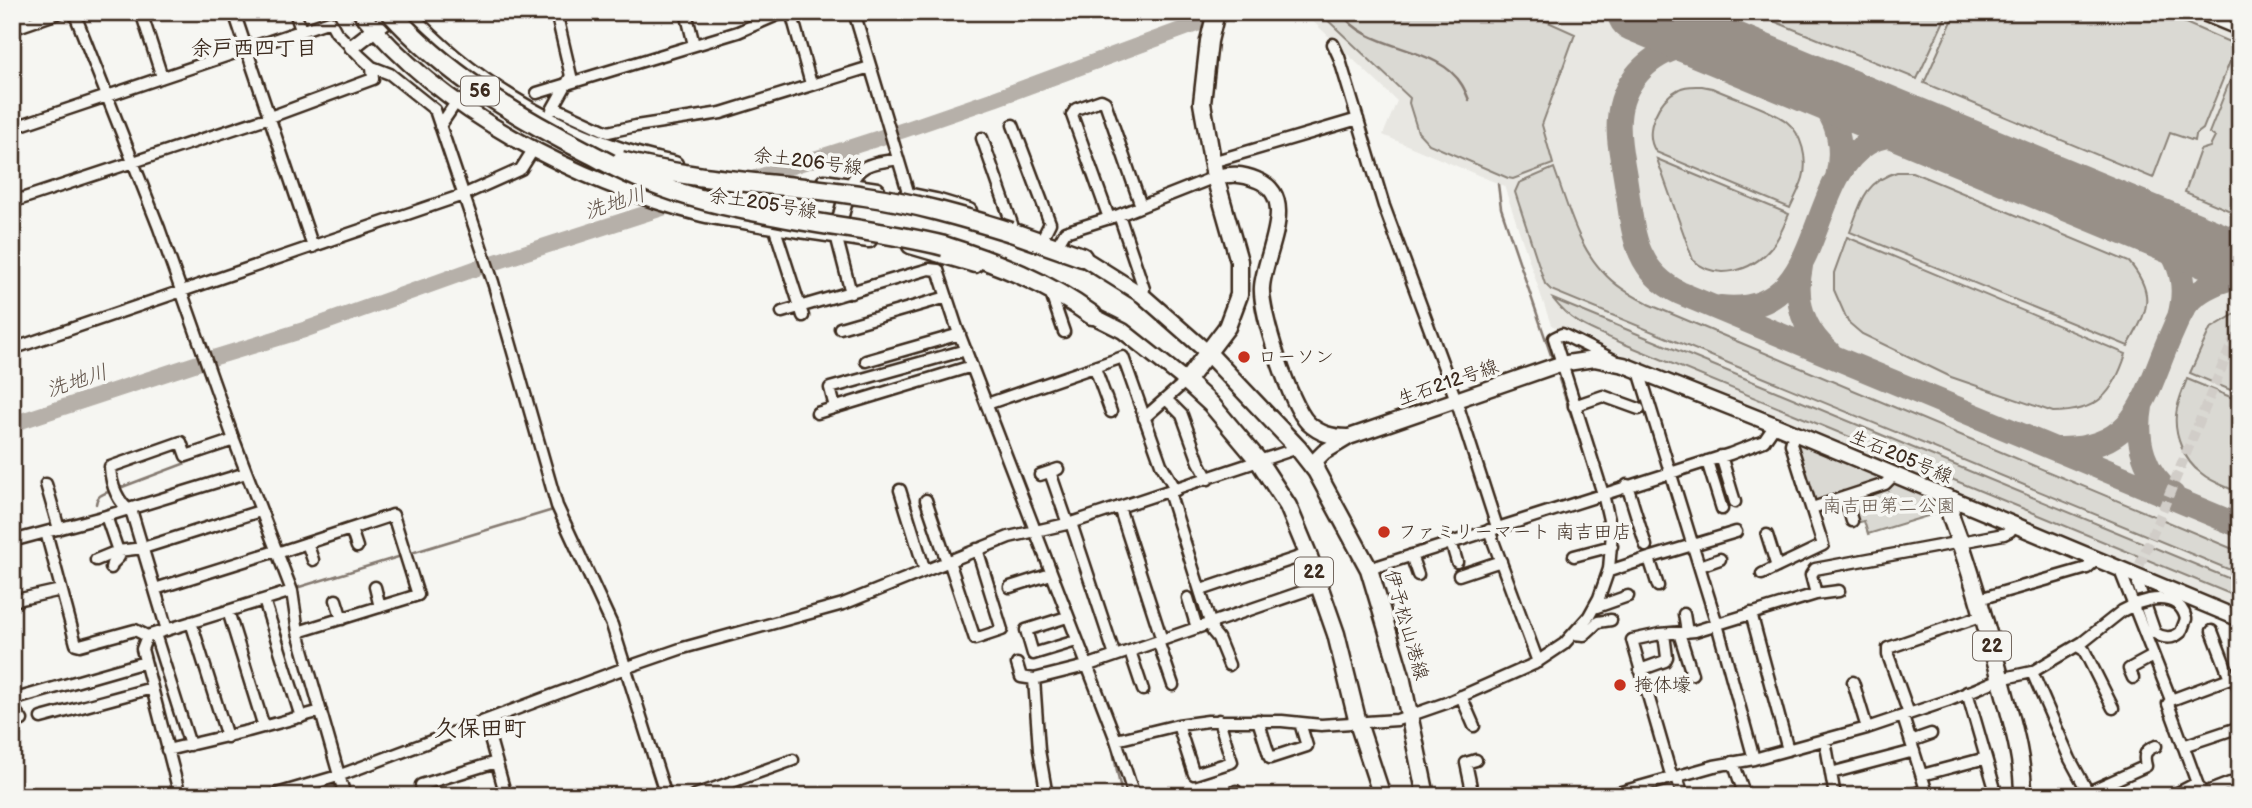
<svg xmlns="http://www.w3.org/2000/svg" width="2252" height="808" font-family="'Balsamiq Sans','Klee One',sans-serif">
<rect width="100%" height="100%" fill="#f6f6f2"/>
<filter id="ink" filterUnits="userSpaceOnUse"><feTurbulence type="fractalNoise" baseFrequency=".0143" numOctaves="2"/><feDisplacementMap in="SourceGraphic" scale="14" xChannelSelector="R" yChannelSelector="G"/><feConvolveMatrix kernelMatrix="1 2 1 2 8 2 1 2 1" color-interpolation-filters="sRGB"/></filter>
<g filter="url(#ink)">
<path fill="#e8e7e2" d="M1303,12h880l57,24v576l-689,-287 -47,-139 -121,-51 14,-34z"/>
<path fill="#dad9d3" stroke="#8a8278" stroke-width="2" d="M1319,12h207l49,22 -33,91 11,39 -40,15 -5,-1 -79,-34 -11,-12 -9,-29 1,-5z
M1751,12h197l-31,67z
M1956,12h204l74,32 1,5 -32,80 -8,6 -1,6 -24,-8 -17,45 -229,-95z
M2240,55v160l-55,-23 15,-42 10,-3 5,-10 -6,-4z
M1702,86l10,2c19,9 61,22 75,34 15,12 21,38 16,56 -3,10 -9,21 -13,30l-134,-56c-14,-22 3,-53 23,-63 7,-4 15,-3 23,-3z
M1657,159l132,55c-5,12 -10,25 -18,34 -19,23 -54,34 -78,12z
M1554,168c13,35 23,77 49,104 12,14 29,23 45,32l592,248v22l-689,-284 -6,-6 -30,-92 4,-9z
M1897,172h15l217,90c28,33 18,50 -1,84l-278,-114c11,-30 14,-50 47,-60z
M1847,237l279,117c-13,40 -28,58 -73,58l-102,-35 -89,-43 -14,-12 -14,-32v-17z
M1553,299l687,284v15l-618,-255c-29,-13 -49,-18 -69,-44z
M2237,313h3v81l-50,-21 20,-44z
M2187,379l53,22v92c-13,-6 -29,-11 -39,-20 -17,-12 -27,-38 -25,-58 1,-12 7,-25 11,-36z
M1797,441l83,34 2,5 -65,22 -5,-3 -17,-54z
M1896,483l46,19 2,9 -76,23 -4,-13 -8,2 -8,-25z"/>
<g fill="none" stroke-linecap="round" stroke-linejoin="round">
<path stroke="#857a71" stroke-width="2.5" d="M1341,12c25,40 97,32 121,73 3,5 5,10 7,15
M1498,184l3,24 51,150
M1559,379l37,111
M239,443l16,38
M117,489l111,-42
M96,504c1,-9 7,-10 15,-13
M288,569l8,19 257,-78 -64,-221 -9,-22
M1225,716h52
M1112,746l10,50"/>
<path stroke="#b6b0a9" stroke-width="16" d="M12,424l204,-67 88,-27 176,-63 424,-137 90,-31 235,-87"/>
<path stroke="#989088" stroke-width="24" d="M1725,48c-15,-2 -29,-4 -43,-1 -34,7 -61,37 -63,72 -2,21 4,43 7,64 7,46 7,87 54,110l560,233
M1808,84c26,30 38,53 29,94
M2150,225c26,28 40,52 29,92
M1801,266c-7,34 1,63 28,86
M1720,307c107,13 84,-127 148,-164 18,-10 38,-11 58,-10
M2141,407c-6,34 3,67 32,88
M2058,449c79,2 86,-52 112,-112 6,-13 11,-28 21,-38 14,-13 31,-19 49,-23"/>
<path stroke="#989088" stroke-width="60" d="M1637,12l603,250"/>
<path stroke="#d1cdc8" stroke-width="10" stroke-dasharray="10 5" stroke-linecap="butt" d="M2138,580v-11l102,-245"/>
<defs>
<path id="street" d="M22,12l5,11
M74,12l85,216 75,212 58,151 6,41 47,164
M141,12l21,65
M234,12l79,235
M295,12l6,18
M686,12l8,33
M791,12l20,72
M854,12l55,183
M12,29l49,-17
M1333,44l6,13 45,149 72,194 41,127
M537,93l201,-61 46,-20
M554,107l54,25 28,-6 85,-13 149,-46
M552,110l19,-34 -15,-64
M1013,125l37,98 -7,14
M440,126l17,-25
M12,128l318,-107 6,11 25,25 11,10 18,7 45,36 58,172 64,224 55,119 54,171
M982,138l30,86
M1212,162l146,-43
M850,185c12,-24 24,-21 48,-26
M12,202l258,-85 103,-38 -1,-12
M1119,215l25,74 -2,6
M1109,218l-37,-103 4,-6 25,-9 4,2 36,104
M774,226l29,90
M836,235l15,58
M1058,244l7,-12 54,-17 96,-38
M1052,297l12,35
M782,312l147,-43 9,1 19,58 159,412 18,56
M840,328l107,-31
M12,349l451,-154 58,-26 12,-19
M866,361l94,-27
M1095,368l16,44
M1639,371l78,253 37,135
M1166,399l16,16 17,47 9,17
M987,404l136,-47 38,107 15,26
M1574,406l29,-10 36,13
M835,407l-5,-19 136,-38
M817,413l155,-47
M1144,418l42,-37
M1721,456l14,46
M1707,461l15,48
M1050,472l18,52
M1040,475l18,-6
M46,484l13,45
M1627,485l19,61
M900,490l25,81
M1169,492l44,140 5,6 11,27
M1845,497l7,24
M926,500l21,62
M1119,507l43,133
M1812,508l73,-24 9,-9
M106,516l12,35 25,-3 117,-37
M1071,523l44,133
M351,529l6,18
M1489,530l49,132
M46,532l30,112 4,1 55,-15 12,6
M1767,535l10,32
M12,541l94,-25 140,-43
M1451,542l6,20
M307,543l6,17
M277,553l116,-38 25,80 -120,37
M1411,555l7,20
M1574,556l38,-10
M1649,558l87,-26
M96,560l22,-9
M949,561l26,78 27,-9 -25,-81
M1700,566l20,-7
M111,568l1,-4 7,-7 -1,-6
M2119,568l52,132 -3,4 29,79 -25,13
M1369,569l361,-115 34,-13 11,-16
M1609,571l40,-13 9,28
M1762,574l61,-29 -32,-101 3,-11
M1459,575l42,-14
M2138,584l17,49c9,6 18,6 26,-1l5,-13c-4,-18 -20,-22 -37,-19
M375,587l5,20
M1010,587l41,-13
M155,589l121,-38
M1201,590l107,-36
M1816,594l-5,-19 4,-6 189,-35 6,-3 4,-6
M1188,598l9,30
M1979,599l108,-31 10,-9
M264,600l37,117
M336,600l6,19
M12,601l49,-11
M1594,608l34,-12
M228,611l36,116
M1751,613l37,137
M1684,614l3,18
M1067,617l-41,13 7,24 43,-13
M191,622l36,115
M167,630l-35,-117c-14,-11 -21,-28 -22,-46l71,-25 5,14 48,-16
M2212,631l18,47
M1679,633l13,41
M155,634l35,111
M1574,634l10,1 14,-13 13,-2
M1158,641l15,44
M2077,646l7,4 29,58
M1130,651l13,39
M1017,664l4,13 13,2
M1640,670l25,-9 2,-4 -3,-23
M2032,672l38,87 20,37
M2133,678l-4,-9 24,-13
M2236,681l4,11
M1853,682l14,46
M1967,692l30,104
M1461,696l13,30
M12,700l133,-38
M2171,700l59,-22 6,3 4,-2
M12,707l10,13
M1909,714l-21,-59v-7l96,-33
M1903,717l25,79
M41,718l111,-30
M1258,720l12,38 37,-12 -7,-23
M485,721l21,75
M1178,725l16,49 38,-12 -13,-42
M1116,740l62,-15 30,-4h74l39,4 76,-5 49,-17 88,-39 30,-20 25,-28 10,-18 10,-29 3,-36 -9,-39 -49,-156 8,-4 52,26
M1825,740l10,56
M1911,741l20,-7
M2183,746l57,-19
M167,750l81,-19 73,-20
M1733,762l12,34
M1831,773l83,-22
M1922,775l64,-17
M1677,777l6,19
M1672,778l-40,-138 28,-6 35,-3 121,-37 23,-3
M2197,783l5,11 28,-11 4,10 5,3
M1236,791l2,5
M2088,792l58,-26c-3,-11 -1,-16 10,-20
M1192,795v1
M180,796l-38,-147 5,-13 145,-45
M270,796l68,-20 287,-108 58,-20 160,-44 166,-67 62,-14 227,-75
M425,796l-4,-11 75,-23
M693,796l100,-36
M1047,796l-8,-46 -5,-71 52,-13 233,-80
M1473,796l-7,-33 10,-3
M1607,796l107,-30 40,-7 113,-31 83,-28 50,-21 32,-7 51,-30 39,-31 16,-8
M1907,796l19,-6"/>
<path id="secondary" d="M360,12c81,100 218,171 342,202 15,4 31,5 47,8 40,7 80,12 120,18
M407,12c67,75 170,133 268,152
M2201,12l39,16
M352,47l45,-35
M1215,177c16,-3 26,-4 42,3 43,17 7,75 5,107 -2,25 28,118 46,136 12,11 24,14 39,14
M824,182l53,8
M907,195l29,6 33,10
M836,234l13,-48
M910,246l65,19
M1075,253l67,42 65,57
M1083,311l40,20 63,50
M1316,471l1,-12 7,-7 25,-15 211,-73 34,-5 30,6 151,60 465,194"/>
<path id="primary" d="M1216,12l-7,29 -7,62 13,74 24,84v34l-12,32 -41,54 25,23 47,56 30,46 20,48 28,80 22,89 24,73
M1207,352l91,96 18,23 53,98 32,107 25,120
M1953,500l-3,13 2,7c20,53 34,106 49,160 10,39 22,75 22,116"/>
<path id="highway" d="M1011,232l71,25
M944,246c54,17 102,36 148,69"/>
</defs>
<use href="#street" stroke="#3b2a1e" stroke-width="15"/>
<use href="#secondary" stroke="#3b2a1e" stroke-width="19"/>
<use href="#primary" stroke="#3b2a1e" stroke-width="21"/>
<use href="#highway" stroke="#3b2a1e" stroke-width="23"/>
<use href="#street" stroke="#f6f6f2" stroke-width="10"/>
<use href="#secondary" stroke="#f6f6f2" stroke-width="14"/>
<use href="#primary" stroke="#f6f6f2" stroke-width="16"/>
<use href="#highway" stroke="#f6f6f2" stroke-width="18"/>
<defs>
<path id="street-bridge" d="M2138,603l11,-3"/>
<path id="highway-bridge" d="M390,12c55,61 124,103 197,140 16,8 31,17 48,24 39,18 84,29 127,37 60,13 122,18 182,33
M621,161c79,21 163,22 244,35 50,7 98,21 146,36"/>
</defs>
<use href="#street-bridge" stroke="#3b2a1e" stroke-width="15" stroke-linecap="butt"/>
<use href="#highway-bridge" stroke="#3b2a1e" stroke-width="23" stroke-linecap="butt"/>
<use href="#street-bridge" stroke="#f6f6f2" stroke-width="10"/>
<use href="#highway-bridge" stroke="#f6f6f2" stroke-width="18"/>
</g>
</g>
<g fill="#c8321e" stroke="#f6f6f2" stroke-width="2.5">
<circle cx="1244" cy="357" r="7"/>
<circle cx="1384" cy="532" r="7"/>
<circle cx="1620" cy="685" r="7"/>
</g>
<g text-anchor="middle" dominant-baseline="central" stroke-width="7" stroke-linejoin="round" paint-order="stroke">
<g fill="#f6f6f2" stroke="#73675e" stroke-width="2">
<rect x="461" y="76.5" width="38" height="29" rx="5"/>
<rect x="1295" y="557.5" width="38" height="29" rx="5"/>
<rect x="1973" y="631.5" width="38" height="29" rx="5"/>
</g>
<g font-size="18" font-weight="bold" fill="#3b2a1e">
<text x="480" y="91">56</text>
<text x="1314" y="572">22</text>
<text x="1992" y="646">22</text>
</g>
<g font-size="19" fill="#3b2a1e" stroke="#f6f6f2">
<text transform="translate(808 162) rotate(7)">余土206号線</text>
<text transform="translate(763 204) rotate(9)">余土205号線</text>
<text transform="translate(1448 383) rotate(-19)">生石212号線</text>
<text transform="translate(1901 457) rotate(23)">生石205号線</text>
<text transform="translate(1406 625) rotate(74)">伊予松山港線</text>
</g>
<g font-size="19" fill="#3b2a1e" stroke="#f6f6f2" text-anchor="start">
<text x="1258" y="357">ローソン</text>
<text x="1398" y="532">ファミリーマート 南吉田店</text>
<text x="1634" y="685">掩体壕</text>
</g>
<g font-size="19" fill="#63564b" stroke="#f6f6f2">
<text x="1889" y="506">南吉田第二公園</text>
</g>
<g font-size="21" font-weight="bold" fill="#3b2a1e" stroke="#f6f6f2">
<text x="254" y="48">余戸西四丁目</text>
</g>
<g font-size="21" font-style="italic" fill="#605248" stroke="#f6f6f2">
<text transform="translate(615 203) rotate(-18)">洗地川</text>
<text transform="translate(77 381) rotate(-18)">洗地川</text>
</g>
<g font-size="23" font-weight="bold" fill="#3b2a1e" stroke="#f6f6f2">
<text x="480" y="729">久保田町</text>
</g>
</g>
<rect width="2252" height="808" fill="none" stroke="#f6f6f2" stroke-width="42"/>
<rect x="21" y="21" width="2210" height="766" fill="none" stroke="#3b2a1e" stroke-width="2.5" filter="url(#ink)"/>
</svg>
